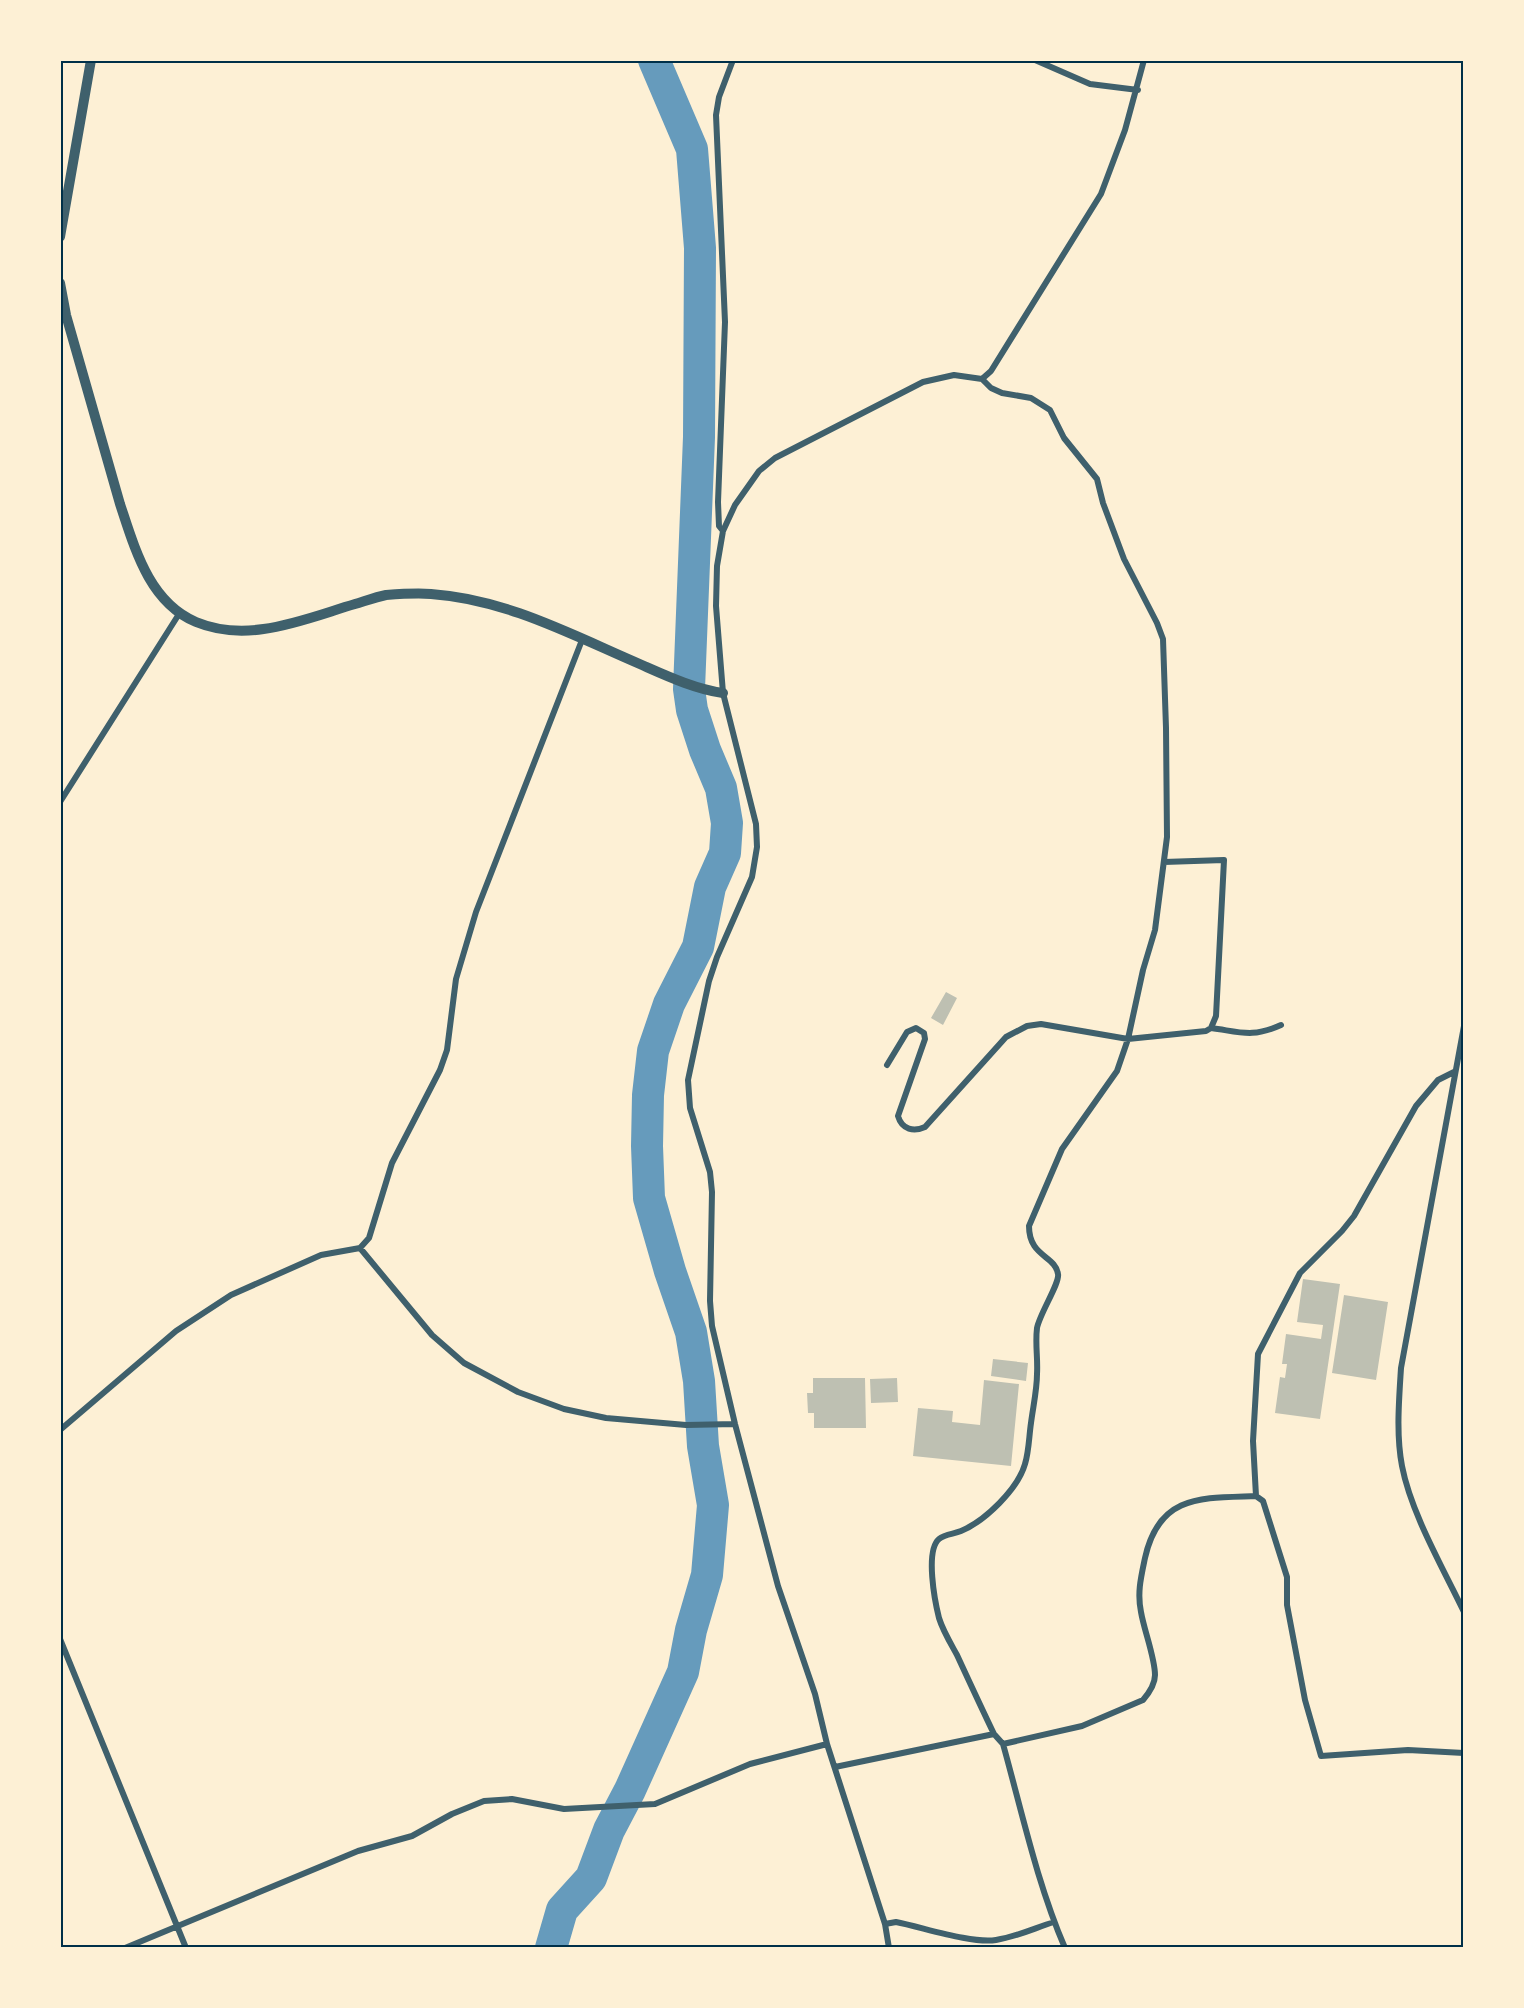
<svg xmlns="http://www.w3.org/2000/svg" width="1524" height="2008" font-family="'PT Serif',serif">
<rect width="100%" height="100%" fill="#fdf0d5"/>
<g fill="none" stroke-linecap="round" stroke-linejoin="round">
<path stroke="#669bbc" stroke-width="32" d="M551,1948l11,-38 29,-32 18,-48 21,-40 53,-118 8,-42 16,-55 6,-70 -10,-59 -4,-65 -8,-49 -21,-61 -21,-73 -2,-52 1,-51 5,-44 16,-47 29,-57 12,-60 15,-34 2,-30 -6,-35 -16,-38 -13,-40 -3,-21 10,-252 1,-189 -8,-99 -38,-89"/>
</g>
<path fill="#bec0b2" d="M946,992l11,6 -14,27 -12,-7z
M1303,1279l37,5 -20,135 -45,-6 5,-36 5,1 2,-14h-5l4,-30 35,5 2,-14 -26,-3z
M1344,1295l44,7 -12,78 -44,-7z
M993,1359l35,4 -2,18 -35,-5z
M813,1378h52l1,50h-52v-15h-6l-1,-20h6z
M897,1378l1,24 -27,1 -1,-24z
M984,1380l35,4 -8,82 -98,-10 5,-48 35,3 -1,11 28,3z"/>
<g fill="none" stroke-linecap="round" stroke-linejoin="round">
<path stroke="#3f606c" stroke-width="6" d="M1035,60l55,24 48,6
M982,379l9,9 11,5 29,5 19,12 14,28 33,41 6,24 21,56 33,64 6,16 3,89 1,109 -12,93 -12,40 -15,69 -11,32 -55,78 -33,77c0,31 26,29 29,48 2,9 -18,39 -21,54 -2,16 1,30 0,46 0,16 -4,33 -6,49 -2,13 -2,28 -6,41 -7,25 -40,57 -64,67 -7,3 -16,3 -22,8 -14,12 -4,63 0,79 4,13 12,26 18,37 12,26 24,52 37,79l9,10c19,68 34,139 62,204
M723,531l-4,-5 -1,-24 7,-180 -9,-207 3,-18 14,-37
M60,802l119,-188
M1464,1026l-63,342c-2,32 -5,67 1,98 9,47 41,102 62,146
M1211,1028c30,4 41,10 70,-3
M887,1065l20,-33 9,-4 8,5 1,6 -27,77c4,14 16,16 27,11l81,-90 21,-11 14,-2 87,15 78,-8 5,-3 5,-12 8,-156 -60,2
M360,1248l72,87 32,28 54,29 46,17 42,9 80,7 49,-1
M60,1430l116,-99 55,-36 90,-40 39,-7 9,-10 23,-75 48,-93 7,-20 9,-71 20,-67 106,-272
M1256,1496l7,5 24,76v28l18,95 16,56 87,-6 56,3
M60,1639l126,309
M1003,1744l79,-18 61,-26c6,-7 12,-15 12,-25 0,-17 -11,-45 -14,-63 -4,-19 0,-35 4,-54 14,-64 57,-60 111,-62l-3,-55 5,-87 42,-81 42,-42 12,-15 62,-110 22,-26 16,-8
M835,1767l159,-33
M885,1924l11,-2c26,5 76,22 100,18 20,-3 39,-12 58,-18
M125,1948l233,-97 54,-15 40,-22 32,-13 28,-2 52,10 91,-5 95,-40 77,-20
M889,1948l-4,-24 -58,-180 -12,-50 -37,-108 -43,-162 -23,-98 -2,-25 2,-109 -2,-20 -20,-64 -2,-28 21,-99 8,-24 35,-80 5,-30 -1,-23 -33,-131 -7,-87 1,-40 6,-35 12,-26 24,-34 16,-13 148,-76 31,-7 28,4 9,-8 110,-177 24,-64 19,-70"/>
<path stroke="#3f606c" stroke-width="10" d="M60,237l31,-177
M60,283l6,32 54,189c15,45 29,98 76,118 53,22 108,-3 159,-18 10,-3 21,-7 31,-9 14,-1 31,-2 45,-1 75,5 143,42 211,71 25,11 53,24 81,28"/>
</g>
<rect width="1524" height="2008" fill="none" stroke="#fdf0d5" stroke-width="123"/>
<rect x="62" y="62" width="1400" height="1884" fill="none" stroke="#003049" stroke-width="2"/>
</svg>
